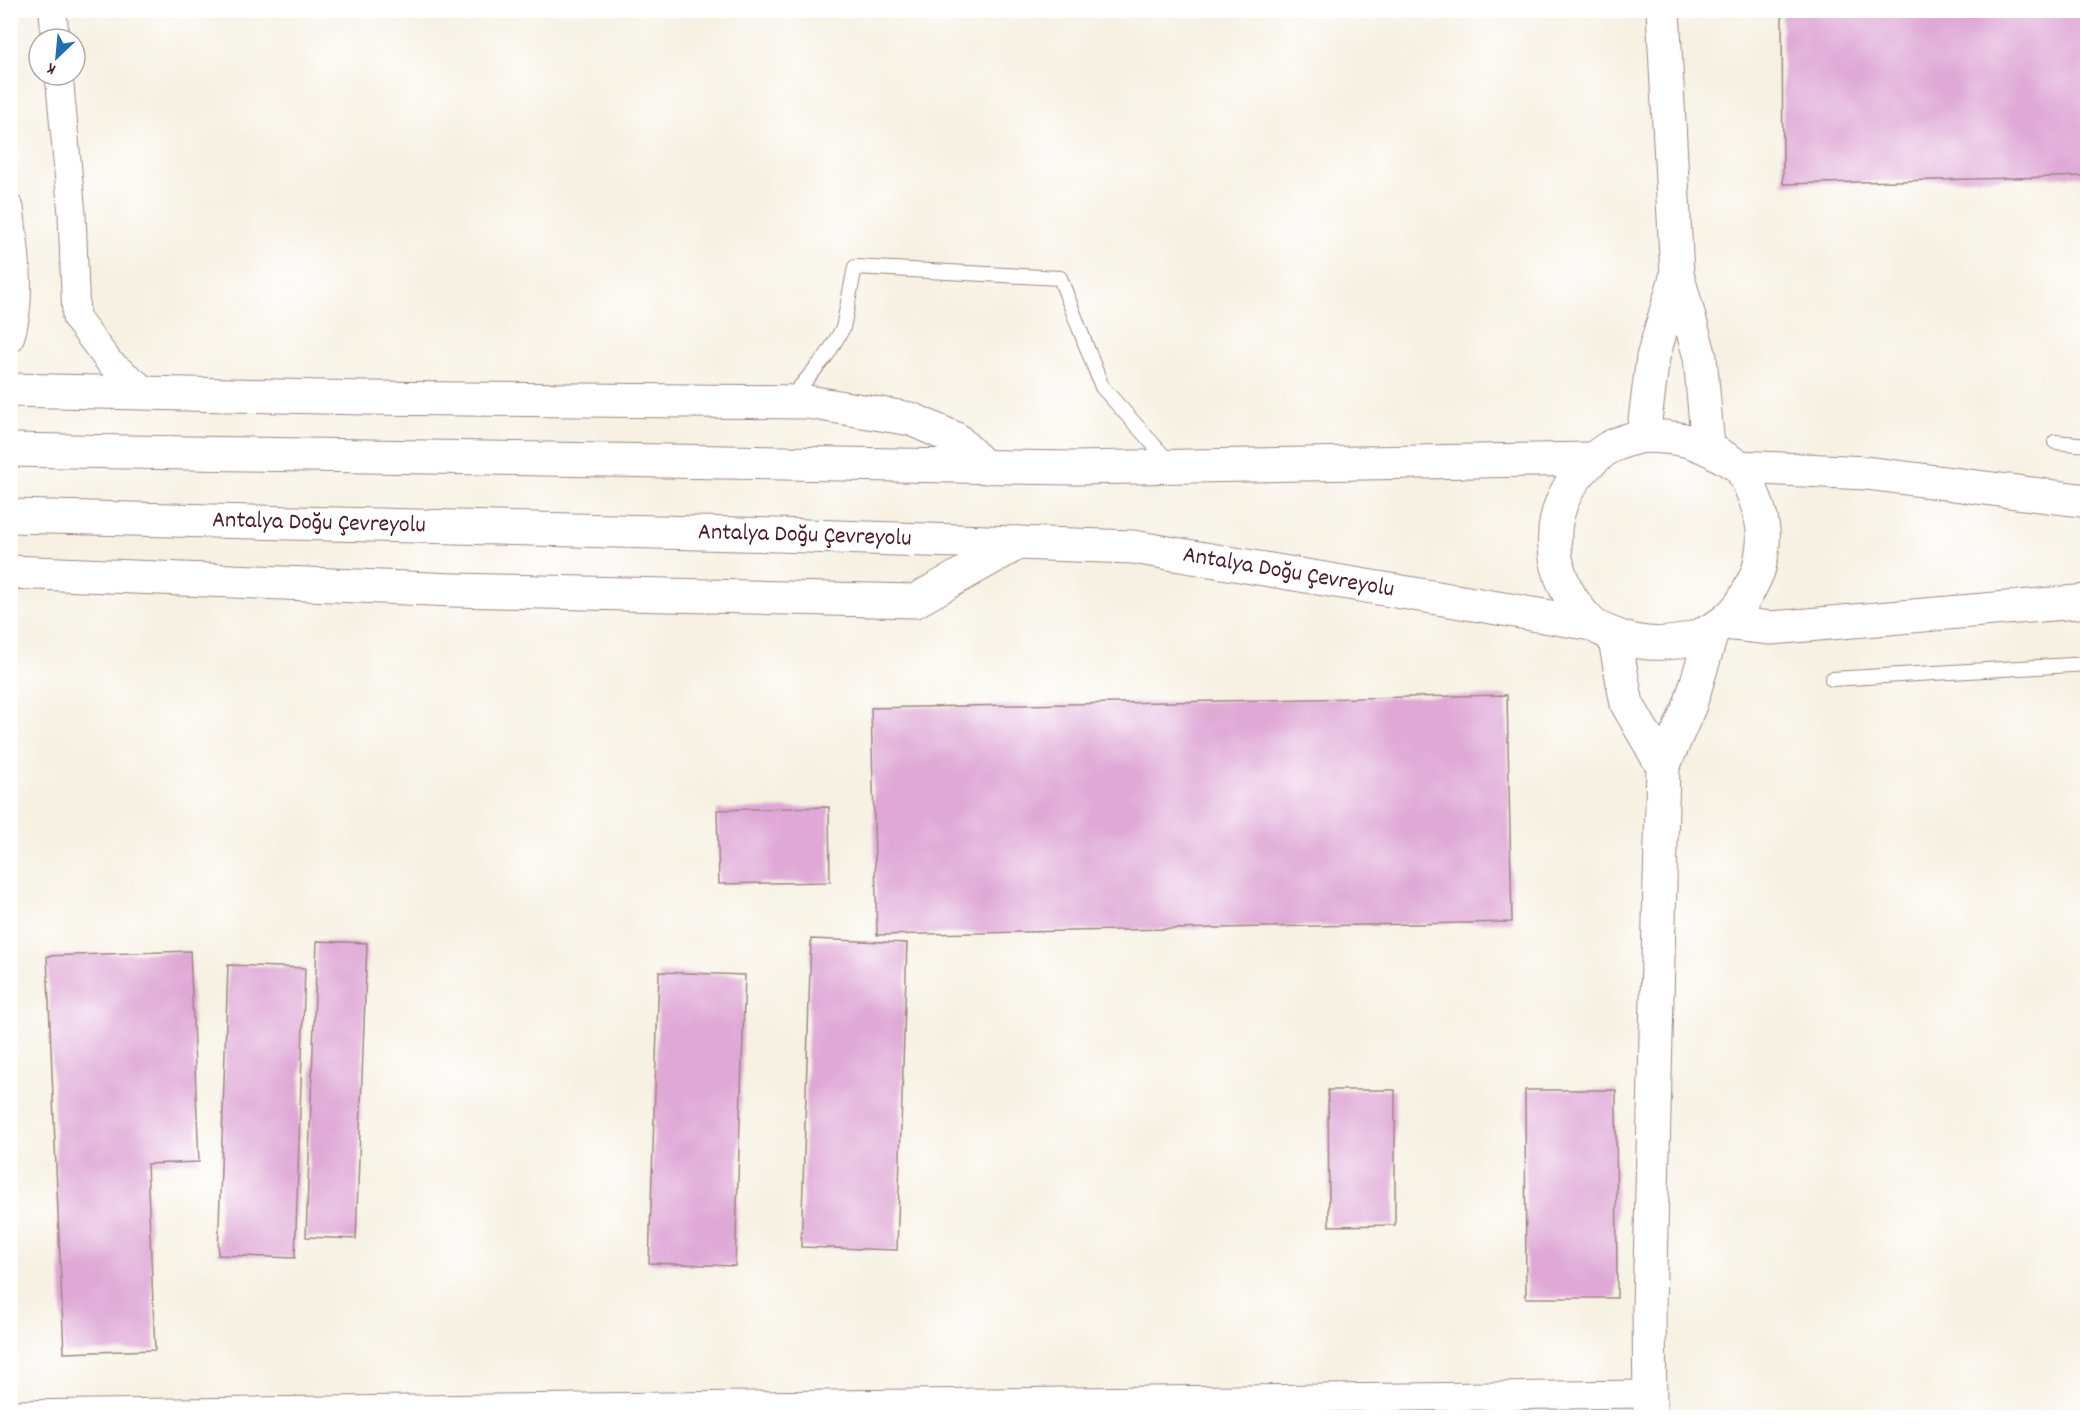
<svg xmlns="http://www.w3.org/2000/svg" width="2098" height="1428" font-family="Dekko,sans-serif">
<rect width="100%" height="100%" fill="#fff"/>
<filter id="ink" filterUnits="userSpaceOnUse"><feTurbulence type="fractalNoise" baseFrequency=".0167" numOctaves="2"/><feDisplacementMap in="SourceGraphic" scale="12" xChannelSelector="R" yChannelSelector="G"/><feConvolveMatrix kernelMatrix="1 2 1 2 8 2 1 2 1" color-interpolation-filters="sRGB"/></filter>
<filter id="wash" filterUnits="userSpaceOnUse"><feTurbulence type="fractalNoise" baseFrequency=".008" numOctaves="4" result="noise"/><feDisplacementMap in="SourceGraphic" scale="24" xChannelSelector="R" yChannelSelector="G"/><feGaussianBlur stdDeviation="1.35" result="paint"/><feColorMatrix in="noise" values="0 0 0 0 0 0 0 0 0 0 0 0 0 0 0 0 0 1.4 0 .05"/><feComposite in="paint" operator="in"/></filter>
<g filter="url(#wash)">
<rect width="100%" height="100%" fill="#f6f1e2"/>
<g id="blocks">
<path fill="#dfa8d6" d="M1782,10h306v166l-305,8z
M1507,695l5,227 -635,13 -6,-227z
M829,807l1,75 -111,2 -2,-74z
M811,939l96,4 -10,307 -96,-3z
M317,941l50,2 -11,296 -50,-2z
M190,951l9,211 -52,2 8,186 -91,3 -17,-397z
M228,965l77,3 -10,290 -77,-3z
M659,972l86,3 -10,291 -86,-3z
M1328,1090h67v135l-66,1z
M1525,1090h91l1,208h-91z"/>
</g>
</g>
<g filter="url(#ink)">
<use href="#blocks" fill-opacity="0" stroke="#a08886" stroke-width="1.5"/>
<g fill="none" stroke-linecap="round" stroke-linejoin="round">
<defs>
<path id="service" d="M790,399l37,-44 16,-27 12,-61 205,11 42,109 68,76
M2055,442l33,3
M1832,679l256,-15"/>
<path id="minor" d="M53,10l2,29
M59,75l13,139 4,104 34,45 39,30
M10,208c5,42 14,90 0,131
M10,1414l1639,-20"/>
<path id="tertiary" d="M1663,10l14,264 23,83 8,90
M10,390l354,8 444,4 103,17 45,20 29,28
M1643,436l10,-79 24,-83
M10,572l444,18 461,11 103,-58
M1614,635l13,69 36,63
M1650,1418l-1,-111 14,-540 27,-62 23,-76"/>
<g id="primary">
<path d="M1643,436c35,1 51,3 82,22 4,3 11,6 15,10 10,13 22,47 23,63 1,10 -1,23 -3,32 -1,9 -6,17 -10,25 -21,48 -80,65 -127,50 -10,-4 -25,-8 -33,-16 -43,-43 -49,-109 -6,-154 9,-9 21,-20 33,-24 8,-4 18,-6 26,-8z"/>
<path d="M10,450l1065,18 518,-9"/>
<path d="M1739,467l127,6 222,28"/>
<path id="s1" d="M10,516l767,19 356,12 459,77"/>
<path d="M1724,623l47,5 317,-27"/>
</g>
</defs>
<use href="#service" stroke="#a08886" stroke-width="16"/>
<use href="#minor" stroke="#a08886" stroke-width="29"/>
<use href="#tertiary" stroke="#a08886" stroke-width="35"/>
<use href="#primary" stroke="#a08886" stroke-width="35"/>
<use href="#service" stroke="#fff" stroke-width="14"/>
<use href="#minor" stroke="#fff" stroke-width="27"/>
<use href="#tertiary" stroke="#fff" stroke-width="33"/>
<use href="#primary" stroke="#fff" stroke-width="33"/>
</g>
</g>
<g text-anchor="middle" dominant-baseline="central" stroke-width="5" stroke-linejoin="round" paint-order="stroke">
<g font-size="24" fill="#4a1f2b" stroke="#fff">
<text stroke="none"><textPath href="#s1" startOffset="309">Antalya Doğu Çevreyolu</textPath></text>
<text stroke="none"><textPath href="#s1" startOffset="795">Antalya Doğu Çevreyolu</textPath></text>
<text stroke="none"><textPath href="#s1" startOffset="1281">Antalya Doğu Çevreyolu</textPath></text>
</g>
</g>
<rect width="2098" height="1428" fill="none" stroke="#fff" stroke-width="36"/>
<g transform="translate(57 57) rotate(206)"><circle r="28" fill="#ffffff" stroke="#b7a5aa" stroke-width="1.5"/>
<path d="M0-4.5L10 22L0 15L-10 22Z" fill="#1f6fb2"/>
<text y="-9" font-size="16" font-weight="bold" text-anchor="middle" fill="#4a1f2b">K</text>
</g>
</svg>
